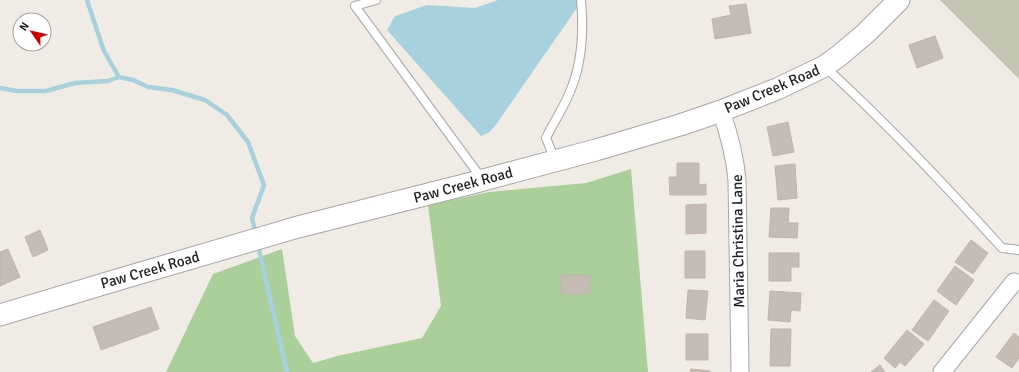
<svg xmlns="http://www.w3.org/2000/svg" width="1019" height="372" font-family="Signika,sans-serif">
<rect width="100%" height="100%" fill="#f0ece5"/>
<path fill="#c4c5b1" d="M940,0h79v79z"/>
<path fill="#aacf9a" d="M631,169l17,203h-482l47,-98 69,-25 13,87 18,27 24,-7 85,-18 19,-32 -13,-101 61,-13 97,-9z"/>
<path fill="#a6d1dd" d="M498,0h80l1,5 -84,121 -7,7 -7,3 -94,-106 8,-14 32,-11 48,3z"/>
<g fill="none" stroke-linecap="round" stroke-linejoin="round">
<path stroke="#a6d1dd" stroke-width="4.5" d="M87,0l17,51 15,26
M0,88l17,3h29l29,-8 33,-2 11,-4 14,3 15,7 24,3 33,10 22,15 21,27 16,43 -12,33 4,16
M258,245l29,127"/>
</g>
<path fill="#c5bcb5" stroke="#c2b3a8" d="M746,4l5,29 -36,6 -3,-20 19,-4 -2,-9z
M935,36l8,22 -26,10 -8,-23z
M788,122l6,30 -21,4 -6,-29z
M677,163h22v22l7,-1v11h-36l-1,-18h8z
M795,164l2,34 -19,2 -3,-34z
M706,204v29l-20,1v-29z
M771,208h18l-1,15h10l-1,15 -28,-1z
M40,230l8,20 -15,7 -8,-20z
M971,240l17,13 -15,21 -18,-12z
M8,249l12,28 -20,9v-34z
M685,251h20v27h-20z
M769,253h30v14h-8v14h-22z
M955,266l19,14 -18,25 -19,-14z
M561,275h29v19h-29z
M688,290l20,1 -3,29 -19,-2z
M770,291l31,2 -1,18 -9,-1 -1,12 -22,-2z
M934,300l15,11 -21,30 -16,-11z
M151,307l8,22 -58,21 -8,-23z
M771,329h20l-1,37h-20z
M907,330l17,14 -19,22 -5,-4 -5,6 -11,-10z
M1014,333l5,4v21l-7,10 -16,-11z
M686,334h22v26h-22z
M880,365l5,7h-14z
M691,369l19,2v1h-20z"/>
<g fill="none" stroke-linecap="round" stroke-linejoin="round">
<defs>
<path id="service" d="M376,0l-21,6 127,173
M825,67c63,57 120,118 177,181l17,2
M555,160l-9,-22c7,-15 17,-29 23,-44 13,-29 15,-62 12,-94"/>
<path id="minor" d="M721,111c8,23 14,45 16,69l3,192
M942,372l72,-90"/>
<path id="tertiary" d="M0,315l127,-38 171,-50 178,-45 120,-32 84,-25 41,-14 56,-22 48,-23 15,-11 26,-22 33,-33"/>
</defs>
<use href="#service" stroke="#a6a6a6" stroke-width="10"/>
<use href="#minor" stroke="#a6a6a6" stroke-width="19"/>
<use href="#tertiary" stroke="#a6a6a6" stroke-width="23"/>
<use href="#service" stroke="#fff" stroke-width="8"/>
<use href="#minor" stroke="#fff" stroke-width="17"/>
<use href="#tertiary" stroke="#fff" stroke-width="21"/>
</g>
<g text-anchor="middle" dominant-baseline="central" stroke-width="3" stroke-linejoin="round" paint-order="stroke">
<g font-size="15" fill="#1f1f1f" stroke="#fff">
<text transform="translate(772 89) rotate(-23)">Paw Creek Road</text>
<text transform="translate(463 185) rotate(-15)">Paw Creek Road</text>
<text transform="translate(738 241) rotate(-91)">Maria Christina Lane</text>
<text transform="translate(150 270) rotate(-16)">Paw Creek Road</text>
</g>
</g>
<g transform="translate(32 32) rotate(304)"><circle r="19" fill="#ffffff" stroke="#a5a5a5"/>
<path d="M0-3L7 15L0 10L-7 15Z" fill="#ce0100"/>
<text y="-6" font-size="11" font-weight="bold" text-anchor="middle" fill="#1f1f1f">N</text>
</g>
</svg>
